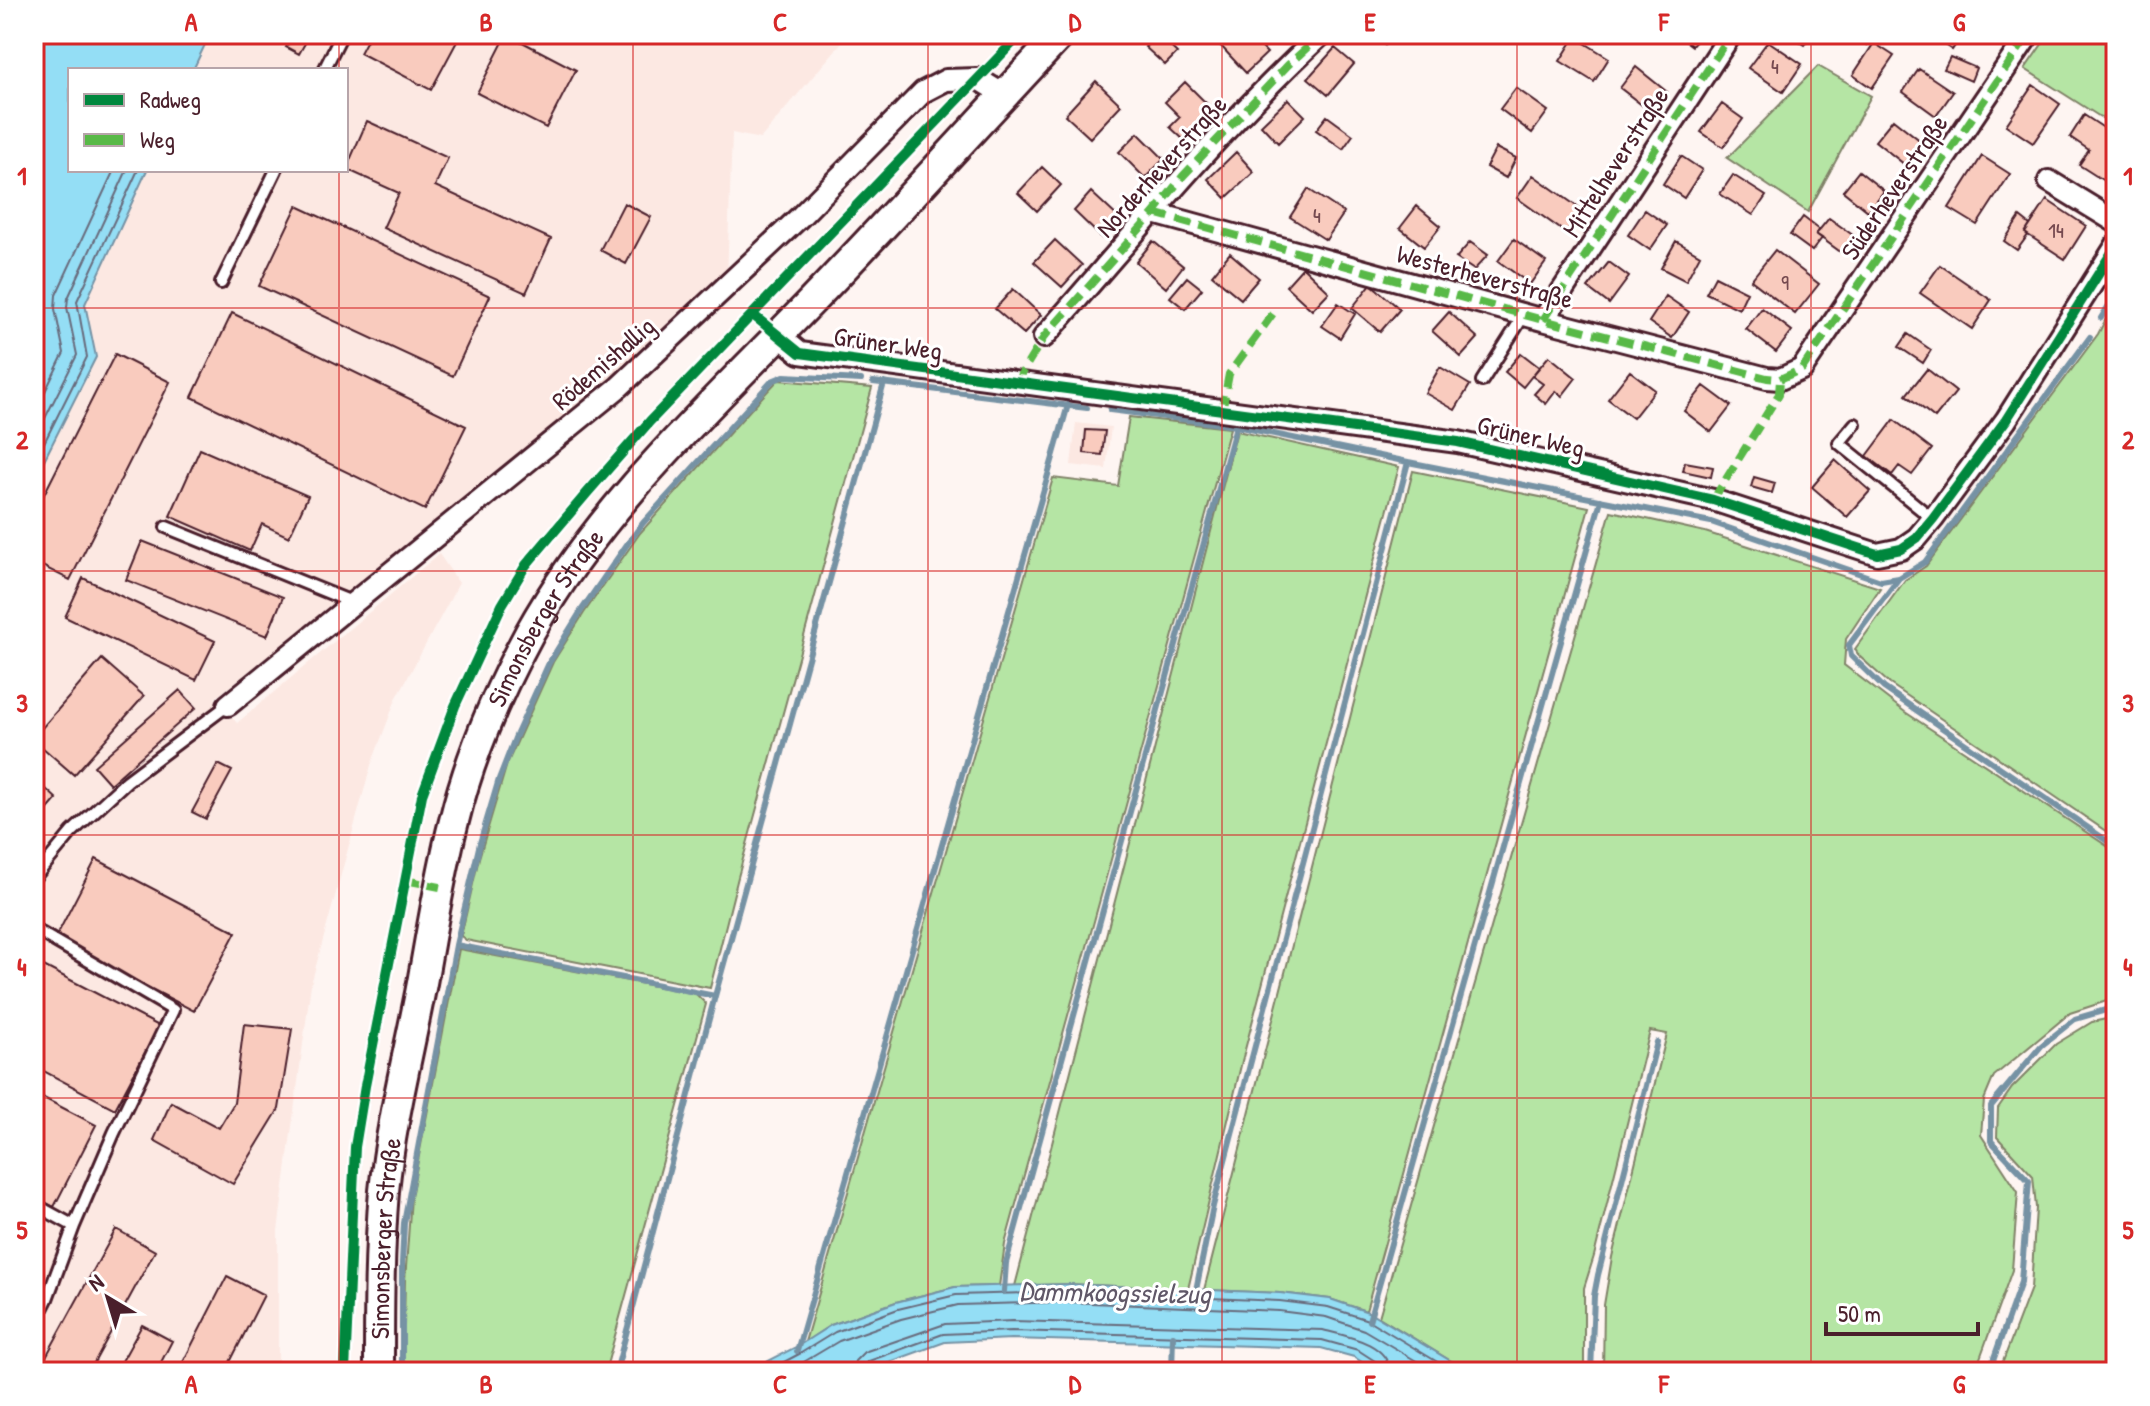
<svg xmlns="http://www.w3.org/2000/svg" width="2150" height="1406" font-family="'Patrick Hand',sans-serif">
<rect width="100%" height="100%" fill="#fef5f2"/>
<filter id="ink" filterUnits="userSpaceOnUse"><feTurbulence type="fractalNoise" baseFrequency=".0125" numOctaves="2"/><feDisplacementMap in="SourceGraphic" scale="16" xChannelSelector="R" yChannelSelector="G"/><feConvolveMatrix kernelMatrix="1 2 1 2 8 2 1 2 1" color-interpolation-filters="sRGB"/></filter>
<g filter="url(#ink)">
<path fill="#fce8e2" d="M210,34h639l-89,105 -28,-6 -5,146 -120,111 -392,308 22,25 202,-169 20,29 -63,116 -25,66 -60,219 -33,247v141h-244v-892l62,-123 -11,-53 62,-134h199v-100h-153z
M1076,423l35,4 -5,42 -35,-4z"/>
<path fill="#b5e5a4" stroke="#808268" stroke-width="2" d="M2049,34h67v93l-91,-58z
M1818,66l53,30 -63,116 -81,-54z
M2116,300v538l-226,-154 -31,-28 -4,-7 50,-69 21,-14 172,-232z
M778,380l94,8 -134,489 -28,111 -244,-48 -5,-4 18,-78 28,-94 46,-102 31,-49 56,-80 111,-124z
M1129,417l101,11 -225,816 -6,42 -44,1 -59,15 -65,23 -26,17 248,-864 65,8z
M1237,431l162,36 -157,594 -54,228 -120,-5 -53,2z
M1413,471l176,36 -223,804 -36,-12 -50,-6 -76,-3z
M1611,511l94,21 175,56 -34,51 -2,26 61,47 211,140v146l-46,15 -76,63 -10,24 -3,35 37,57 -6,78 -37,102h-372l1,-67 8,-48 55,-223 -17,-3 -56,225 -10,32v84h-115l-90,-55z
M459,949l237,45 10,10 -101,368h-202l2,-91 6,-84z
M2116,1017v355h-117l32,-84 5,-80 -3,-32 -36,-39 1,-29 14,-20 44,-44 36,-22z"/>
<path fill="#94def5" stroke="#7692a4" stroke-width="2" d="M34,34h176l-17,36h-123v100h77l-62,134 11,53 -62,123z
M1068,1284l212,9 50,6 41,14 98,59h-92l-23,-15 -33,-9 -309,-9 -67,3 -83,30h-115l51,-26 33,-21 65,-23 59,-15z"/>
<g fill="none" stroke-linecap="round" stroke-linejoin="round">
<path stroke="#686b7c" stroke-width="2" d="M34,414l30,-61 -9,-44 1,-14 58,-125
M34,440l43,-85 -10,-48 1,-9 59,-128
M34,463l53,-106 -10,-56 61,-131
M765,1372l36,-19 34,-21 63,-23 58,-14 112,-3 212,9 48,6 40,13 86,52
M787,1372l52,-31 62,-22 57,-14 110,-3 211,9 47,6 38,13 71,42
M853,1372l2,-11 9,-9 81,-28 68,-3 310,9c23,6 65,12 67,42
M863,1372l1,-7 5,-4 74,-27 69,-3 310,9 36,10 20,13 2,9"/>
<path stroke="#7692a4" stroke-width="6" d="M2101,318l15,-24
M873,382l214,26
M1110,410l126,16 172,36 303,60 170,59 18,-3 26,-16 165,-225
M1899,578l-50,67 2,11 33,32 232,159
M456,945l259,51
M1004,1291l2,-28 6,-22 224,-815
M1195,1295l18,-89 195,-744
M1369,1321l232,-821
M797,1351l271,-946
M402,1372v-109l2,-40 52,-278 24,-102 19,-64 16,-41 34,-75 32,-52 47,-68 15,-20 129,-142 12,-5 77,4
M616,1372l99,-376 169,-613
M1172,1372l1,-36
M1591,1372l3,-76 4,-21 59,-233
M1989,1372l32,-90 8,-101 -38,-40v-35l50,-60 34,-27 41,-12"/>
</g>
<path fill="#f9cbbe" stroke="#4a1f2b" stroke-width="2" d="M294,34h6l8,4 -9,16 -13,-7z
M370,34h91l-30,56 -71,-37z
M507,34l69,36 -30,58 -69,-35z
M1157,34l20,19 -12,12 -20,-18z
M1230,34h19l18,19 -21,20 -27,-29z
M1375,34h23l-13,11z
M1676,34h26l-10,12z
M1787,34h25l-8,11z
M1854,34h20l-7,11z
M1935,34h28l-11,16 -19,-13z
M1575,37l34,21 -15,24 -34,-21z
M1768,41l34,23 -19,28 -35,-24z
M1874,43l20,13 -22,32 -19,-13z
M1335,48l19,16 -26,31 -20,-17z
M1950,57l26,11 -5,13 -27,-12z
M1636,67l31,25 -16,20 -31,-24z
M1919,69l34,23 -17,24 -33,-24z
M1096,81l25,24 -31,33 -25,-23z
M1185,82l28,28 -29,30 -14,-13 10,-10 -15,-15z
M2033,85l27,19 -27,39 -27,-18z
M1516,88l32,23 -16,22 -32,-24z
M1288,99l17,17 -27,27 -17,-18z
M1722,104l21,15 -20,28 -22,-15z
M2084,115l32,21v27l-12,18 -25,-16 10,-15 -19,-13z
M1327,116l26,19 -10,14 -27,-19z
M1893,119l29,23 -18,22 -29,-23z
M367,121l81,37 -13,28 116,53 -25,54 -143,-65 16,-35 -53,-24z
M1138,133l26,26 -19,19 -26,-26z
M1496,148l20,10 -10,20 -20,-11z
M1236,152l18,20 -28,26 -18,-19z
M1681,156l21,14 -18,28 -21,-14z
M1982,156l28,18 -33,51 -28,-17z
M1042,167l19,18 -24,26 -19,-18z
M1859,171l25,20 -16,20 -25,-20z
M1533,175l49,35 -16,23 -49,-35z
M1733,175l33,21 -13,19 -33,-21z
M1308,189l36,24 -18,27 -36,-23z
M1091,192l29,27 -18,19 -28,-27z
M2047,200l39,26 -21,33 -40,-26z
M624,203l27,14 -25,47 -26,-14z
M297,206l193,90 -37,80 -194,-90z
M1417,206l24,20 -17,21 -24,-19z
M1645,210l22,15 -17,25 -22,-15z
M1803,217l17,13 -4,4 6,4 -10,13 -22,-16z
M2020,217l10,8 -5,8 3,2 -11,15 -13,-9z
M1829,218l25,18 -12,17 -26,-19z
M1514,239l32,23 -16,22 -32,-23z
M1055,240l27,25 -20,22 -28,-25z
M1153,241l30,25 -17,22 -30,-26z
M1676,241l24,14 -14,26 -25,-13z
M1470,242l18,13 -14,15 -18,-12z
M1775,250l44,34 -24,30 -44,-34z
M1230,253l29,25 -18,21 -29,-24z
M1609,262l20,15 -20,27 -21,-16z
M1940,265l51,35 -19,29 -52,-36z
M1303,267l26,25 -17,18 -26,-24z
M1715,276l32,16 -8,17 -33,-16z
M1187,277l15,12 -17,20 -15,-12z
M1371,284l29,25 -20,23 -28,-24z
M1013,289l28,26 -17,19 -29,-25z
M1666,296l23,16 -17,26 -23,-16z
M1338,303l17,11 -15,24 -18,-12z
M1762,308l30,23 -16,21 -30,-23z
M1449,312l29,26 -17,19 -29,-26z
M232,313l234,113 -41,84 -233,-113z
M1908,334l23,16 -8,13 -24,-16z
M1521,353l18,14 -16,20 -18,-15z
M115,354l55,28 -100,198 -36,-18v-48z
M1549,356l27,22 -14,18 -6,-5 -10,13 -12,-10 9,-10 -11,-8z
M1440,367l30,18 -15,25 -30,-17z
M1927,369l29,23 -21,26 -29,-23z
M1630,371l25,19 -22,28 -25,-19z
M1704,386l27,20 -20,26 -27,-21z
M1894,420l38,29 -20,26 -13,-9 -7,9 -25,-19z
M1086,430l19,1 -3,24 -18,-2z
M200,449l108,47 -19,41 -27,-13 -12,27 -80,-35z
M1835,460l35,31 -23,26 -35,-30z
M1685,462l28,5 -2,10 -28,-6z
M1754,477l21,6 -3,10 -21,-6z
M142,541l141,56 -16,39 -141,-56z
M83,578l132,63 -19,39 -131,-63z
M102,659l42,37 -70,79 -40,-35v-3z
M180,690l16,18 -86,76 -16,-18z
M218,764l14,7 -26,48 -14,-7z
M34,778l23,21 -23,26z
M96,859l140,73 -42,79 -139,-72z
M34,961l125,65 -44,83 -81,-43z
M244,1024l48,5 -13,80 -46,75 -79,-44 17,-38 48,26 15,-25z
M34,1093l62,32 -42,82 -20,-10z
M34,1222l12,7 -12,24z
M116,1229l39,22 -66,121h-28l-18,-10z
M227,1276l37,19 -39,77h-47z
M142,1325l30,16 -16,31h-40z"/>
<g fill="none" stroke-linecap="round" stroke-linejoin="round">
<defs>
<path id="service" d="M324,70l18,-36
M221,283l55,-113
M1482,381l42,-66
M1855,424l-16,19 94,76
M166,527l188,76
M34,878l38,-46 55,-51 101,-76
M34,929l139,81 -59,123 -40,93 -40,-22
M34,1325l13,-26 27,-73"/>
<path id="minor" d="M2049,181l67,41
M1154,213l389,107 224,58 13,1 22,-10 227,-335
M1543,320l188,-286
M778,335l22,18 658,89 255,58 164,54 24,-5 16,-11 16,-19 73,-99 110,-174
M1044,337c91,-103 177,-210 278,-303
M228,705l391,-318 182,-171 122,-124 23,-12 32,-1 26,16"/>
<g id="secondary">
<path id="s1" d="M379,1372c0,-60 0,-121 5,-181 7,-70 25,-139 38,-208 10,-54 18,-109 32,-162 16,-66 44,-130 76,-189 71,-127 179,-225 279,-328 86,-89 168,-180 252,-270"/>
</g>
</defs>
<use href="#service" stroke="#4a1f2b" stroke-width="16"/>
<use href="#minor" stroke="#4a1f2b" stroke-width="26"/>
<use href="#secondary" stroke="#4a1f2b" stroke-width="34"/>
<use href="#service" stroke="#fff" stroke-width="10"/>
<use href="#minor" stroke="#fff" stroke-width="20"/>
<use href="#secondary" stroke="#fff" stroke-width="28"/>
<path stroke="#58b947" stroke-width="8" stroke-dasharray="16 8" stroke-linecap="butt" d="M1154,213l389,107 224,58 13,1 22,-10 227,-335
M1543,320l188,-286
M1015,384l29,-47 110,-124 29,-37 105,-111 34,-31
M1222,411l7,-37 48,-66
M1713,500l66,-106 1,-15
M405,880l35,7"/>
<defs>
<path id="cycleway" d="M753,315l47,38 658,89 255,58 164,54 24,-5 16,-11 16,-19 73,-99 110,-174
M345,1372l10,-225 10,-61 57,-291 33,-89 47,-101 24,-40 61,-72 63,-72 371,-387"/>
</defs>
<use href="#cycleway" stroke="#fff" stroke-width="15"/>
<use href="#cycleway" stroke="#00873e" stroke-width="10"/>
</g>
</g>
<path fill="none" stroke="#d62828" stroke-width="2" stroke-opacity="0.55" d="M339,34v36M633,34v1338M928,34v1338M1222,34v1338M1517,34v1338M1811,34v1338M339,170v1202M34,308h2082M34,571h2082M34,835h2082M34,1098h2082"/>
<g text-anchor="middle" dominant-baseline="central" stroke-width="6" stroke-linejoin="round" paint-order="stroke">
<g font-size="22" fill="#764a50">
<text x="1775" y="66">4</text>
<text x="1317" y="215">4</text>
<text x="2056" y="230">14</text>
<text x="1785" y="282">9</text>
</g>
<g font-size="26" fill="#4a1f2b" stroke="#fff">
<text transform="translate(1615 162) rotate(-57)">Mittelheverstraße</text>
<text transform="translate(1161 166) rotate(-48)">Norderheverstraße</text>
<text transform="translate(1894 187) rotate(-56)">Süderheverstraße</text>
<text transform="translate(1485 276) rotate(15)">Westerheverstraße</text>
<text transform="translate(888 343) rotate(8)">Grüner Weg</text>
<text transform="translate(603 363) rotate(-41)">Rödemishallig</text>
<text transform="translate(1531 436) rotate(13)">Grüner Weg</text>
<text stroke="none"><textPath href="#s1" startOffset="782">Simonsberger Straße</textPath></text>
<text stroke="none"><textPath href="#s1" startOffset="134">Simonsberger Straße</textPath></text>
</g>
<g font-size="28" font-style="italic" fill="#605868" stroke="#fff">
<text transform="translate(1115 1292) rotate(1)">Dammkoogssielzug</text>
</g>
</g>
<rect width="2150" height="1406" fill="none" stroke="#fff" stroke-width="88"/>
<rect x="68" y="68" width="280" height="104" fill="#ffffff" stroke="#b7a5aa" stroke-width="2"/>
<rect x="84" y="94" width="40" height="12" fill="#00873e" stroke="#b7a5aa" stroke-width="2"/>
<text x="140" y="108" font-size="24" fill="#4a1f2b">Radweg</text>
<rect x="84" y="134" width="40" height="12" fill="#58b947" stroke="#b7a5aa" stroke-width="2"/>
<text x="140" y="148" font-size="24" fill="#4a1f2b">Weg</text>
<g transform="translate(108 1298) rotate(322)" stroke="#ffffff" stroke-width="6" paint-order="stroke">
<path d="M0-6L14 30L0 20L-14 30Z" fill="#4a1f2b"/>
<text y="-12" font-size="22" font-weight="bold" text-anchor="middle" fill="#4a1f2b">N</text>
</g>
<path d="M1826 1322v12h152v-12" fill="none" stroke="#4a1f2b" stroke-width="4"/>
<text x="1838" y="1322" font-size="24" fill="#4a1f2b" stroke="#ffffff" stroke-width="6" paint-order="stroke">50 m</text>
<rect x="44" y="44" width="2062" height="1318" fill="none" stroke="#d62828" stroke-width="3"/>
<g font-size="26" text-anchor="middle" font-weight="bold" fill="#d62828">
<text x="191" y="31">A</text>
<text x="486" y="31">B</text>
<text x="780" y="31">C</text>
<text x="1075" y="31">D</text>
<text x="1370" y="31">E</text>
<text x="1664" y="31">F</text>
<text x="1959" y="31">G</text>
<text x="22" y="185">1</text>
<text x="2128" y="185">1</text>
<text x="22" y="449">2</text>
<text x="2128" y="449">2</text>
<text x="22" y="712">3</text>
<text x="2128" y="712">3</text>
<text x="22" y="976">4</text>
<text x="2128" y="976">4</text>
<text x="22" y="1239">5</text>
<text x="2128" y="1239">5</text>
<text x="191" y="1393">A</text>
<text x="486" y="1393">B</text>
<text x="780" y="1393">C</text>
<text x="1075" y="1393">D</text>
<text x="1370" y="1393">E</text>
<text x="1664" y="1393">F</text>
<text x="1959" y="1393">G</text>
</g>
</svg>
